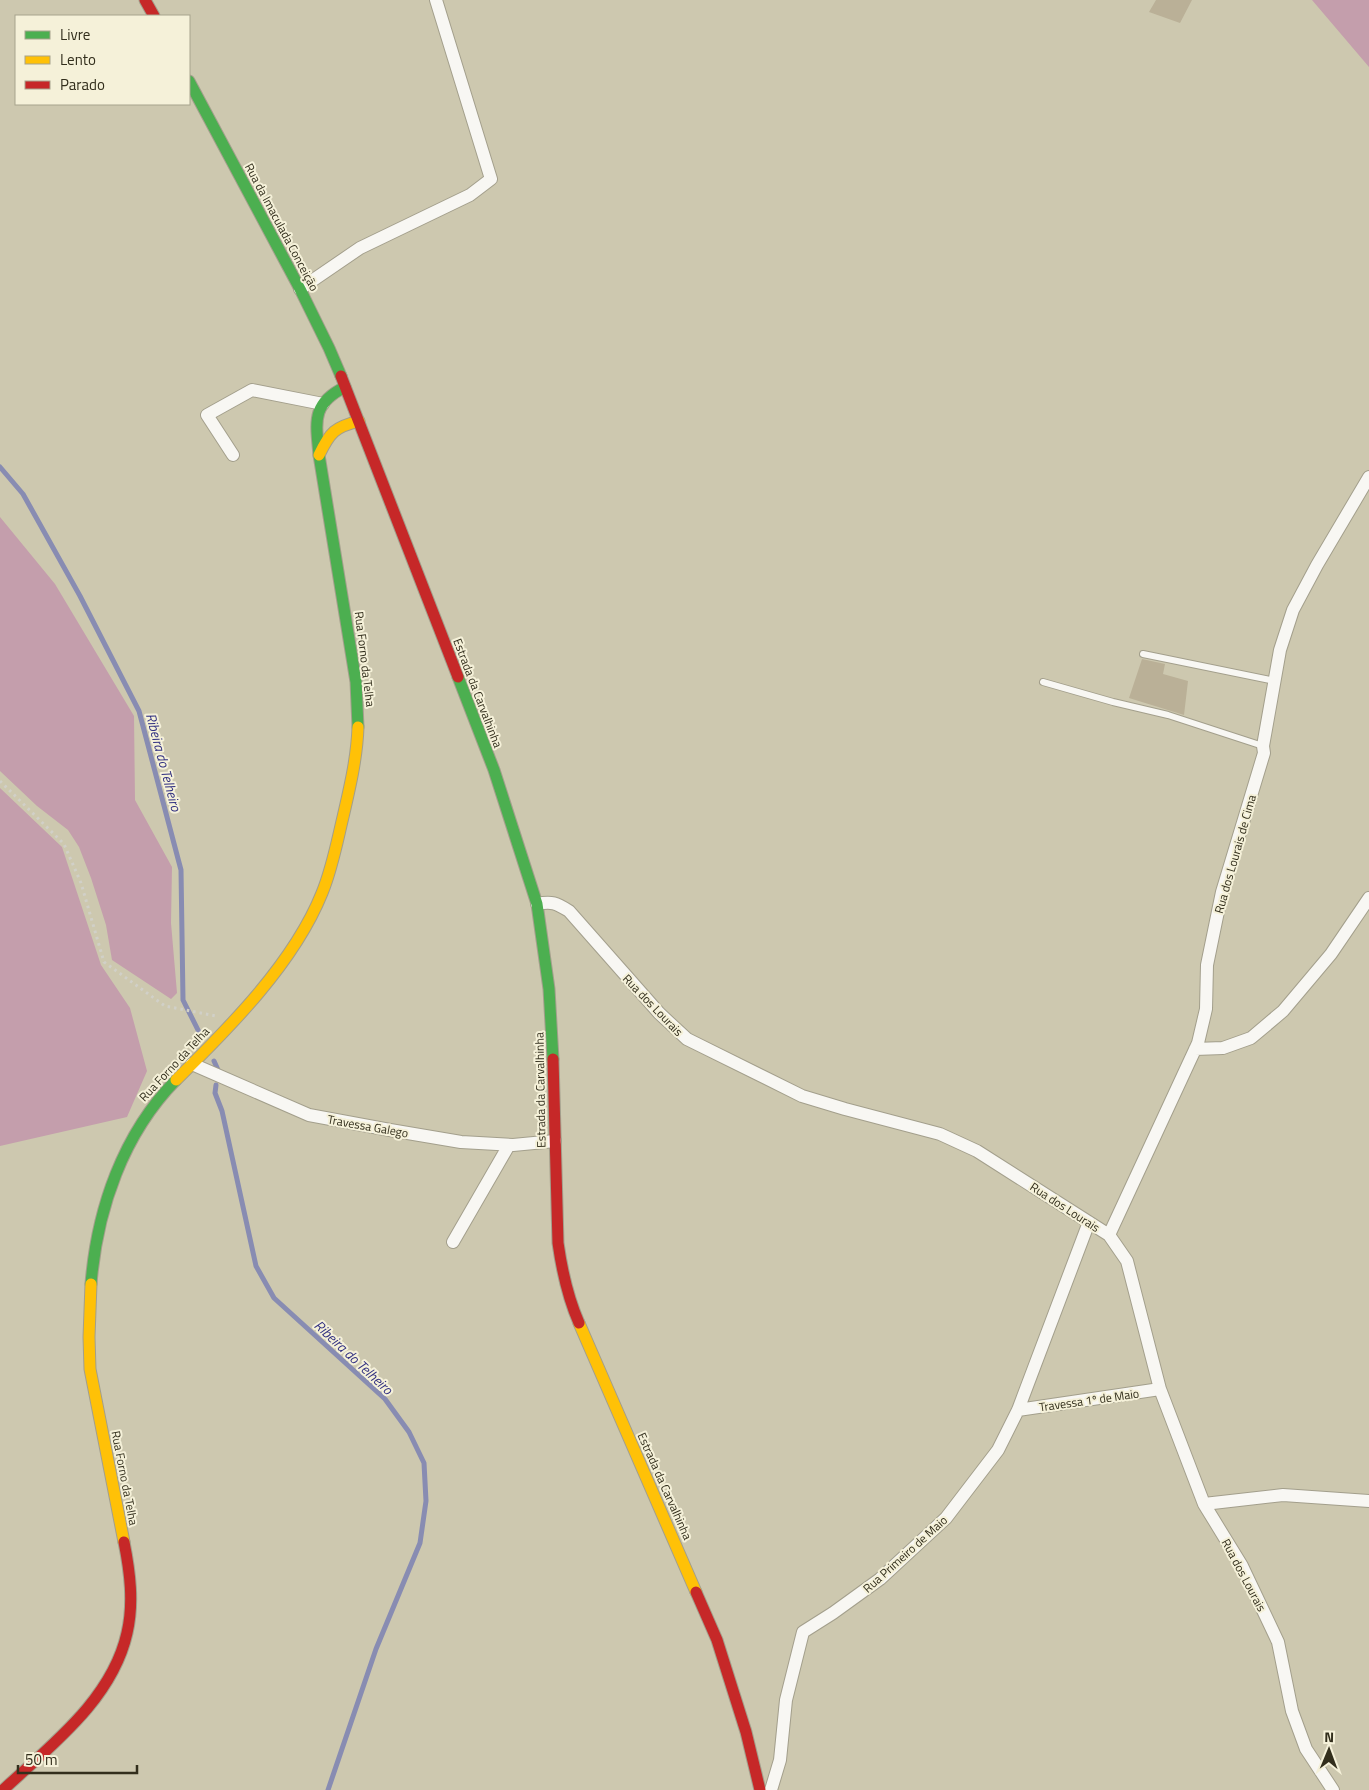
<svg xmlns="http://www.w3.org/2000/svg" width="1369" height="1790" font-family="'Titillium Web',sans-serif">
<rect width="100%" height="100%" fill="#cdc8af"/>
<path fill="#c49eac" d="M1312,0h57v67z
M0,517l55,67 79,132 1,84 37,67 -1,56 6,70 -6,6 -59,-39 -6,-35 -15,-47 -12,-31 -11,-17 -31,-24 -37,-35z
M0,788l62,59 39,118 29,43 17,63 -20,46 -127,29z"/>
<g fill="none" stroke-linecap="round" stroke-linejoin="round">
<path stroke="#888cb2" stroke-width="5" d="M0,467l23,27 57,102 59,115 42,159 2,130 17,34
M214,1061l4,9
M216,1085l-1,8 7,18 34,155 18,32 111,101 24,33 15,31 2,38 -6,42 -44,106 -48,141"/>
</g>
<path fill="#bab097" d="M1156,0h36l-12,23 -31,-11z
M1142,659l23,5 -2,10 25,7 -4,34 -55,-17z"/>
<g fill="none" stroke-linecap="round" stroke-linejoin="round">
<defs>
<path id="lane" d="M1143,654l132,27
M1043,682l70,20 55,13 95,31"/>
<path id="street" d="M300,289l60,-41 110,-53 21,-16 -55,-179
M233,455l-26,-40 45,-25 71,14
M537,904c15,-3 19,-1 32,7l90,102 28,26 115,57 43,13 95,25 37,17 132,84 18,26 33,128 44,115 38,62 36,76 14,69 14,38 27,41
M1195,1049l28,-1 28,-10 32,-27 48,-57 38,-56
M192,1064l117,51 81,15 71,12 52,3 42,-4
M1109,1235l89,-192 8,-34 1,-44 15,-73 42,-139 -1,-7 17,-96 13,-40 24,-45 52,-88
M453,1242l56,-97
M1018,1410l142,-21
M1204,1504l79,-9 86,6
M771,1790l9,-30 6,-60 17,-68 30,-19 47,-34 66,-61 52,-68 20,-40 71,-188"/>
<path id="fast" d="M189,81l111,208 29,59 12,28
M345,387c-34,17 -29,35 -26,68l37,227 2,45
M458,677l36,93 43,134 12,85 4,70
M91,1284c6,-75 32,-150 85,-204"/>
<path id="slow" d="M319,455c11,-23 16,-28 40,-34
M176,1080c53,-52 118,-117 146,-187 10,-24 15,-51 21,-76 7,-30 14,-60 15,-90
M91,1284l-2,53 1,32 34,173
M579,1323l117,269"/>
<path id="jam" d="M145,0l9,16
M341,376l117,301
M553,1059l5,184c4,28 10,55 21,80
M696,1592l21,48 29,92 14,58
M3,1790c47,-44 109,-90 124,-157 7,-30 3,-61 -3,-91"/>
</defs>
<use href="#lane" stroke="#a39f8c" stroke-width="8"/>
<use href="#street" stroke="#a39f8c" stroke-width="14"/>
<use href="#fast" stroke="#a39f8c" stroke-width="13"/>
<use href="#slow" stroke="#a39f8c" stroke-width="13"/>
<use href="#jam" stroke="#a39f8c" stroke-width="13"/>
<path stroke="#d1d0c8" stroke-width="3" stroke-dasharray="2.5 4" stroke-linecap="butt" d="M0,781l64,63 17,39 23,79 61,44 51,10"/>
<use href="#lane" stroke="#f8f7f3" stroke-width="6"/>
<use href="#street" stroke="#f8f7f3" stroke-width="12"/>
<use href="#fast" stroke="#4caf50" stroke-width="11"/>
<use href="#slow" stroke="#ffc107" stroke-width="11"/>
<use href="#jam" stroke="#c62828" stroke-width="11"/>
</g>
<g text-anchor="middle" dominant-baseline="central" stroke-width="4" stroke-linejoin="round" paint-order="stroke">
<g font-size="12" fill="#322e1c" stroke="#f5f1d9">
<text transform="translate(282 227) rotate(62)">Rua da Imaculada Conceição</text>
<text transform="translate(365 659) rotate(83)">Rua Forno da Telha</text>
<text transform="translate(478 693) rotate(69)">Estrada da Carvalhinha</text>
<text transform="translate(1235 854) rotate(-74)">Rua dos Lourais de Cima</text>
<text transform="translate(653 1005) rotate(46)">Rua dos Lourais</text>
<text transform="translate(174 1064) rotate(-47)">Rua Forno da Telha</text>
<text transform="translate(540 1090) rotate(-91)">Estrada da Carvalhinha</text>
<text transform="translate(368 1126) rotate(10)">Travessa Galego</text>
<text transform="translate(1065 1207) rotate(33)">Rua dos Lourais</text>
<text transform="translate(1089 1400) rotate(-8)">Travessa 1º de Maio</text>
<text transform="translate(125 1478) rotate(79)">Rua Forno da Telha</text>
<text transform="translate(665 1486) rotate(66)">Estrada da Carvalhinha</text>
<text transform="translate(905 1554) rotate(-42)">Rua Primeiro de Maio</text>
<text transform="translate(1244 1575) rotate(62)">Rua dos Lourais</text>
</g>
<g font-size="14" font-style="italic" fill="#302f80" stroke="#f5f1d9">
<text transform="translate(164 762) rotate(75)">Ribeira do Telheiro</text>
<text transform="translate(354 1357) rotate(43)">Ribeira do Telheiro</text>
</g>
</g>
<rect x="15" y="15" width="175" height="90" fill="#f5f1d9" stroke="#a7a38d"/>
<rect x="25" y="31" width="25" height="8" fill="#4caf50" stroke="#a7a38d"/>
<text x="60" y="40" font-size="15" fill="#322e1c">Livre</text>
<rect x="25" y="56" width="25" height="8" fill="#ffc107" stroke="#a7a38d"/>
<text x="60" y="65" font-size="15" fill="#322e1c">Lento</text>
<rect x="25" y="81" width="25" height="8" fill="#c62828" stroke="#a7a38d"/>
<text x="60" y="90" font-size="15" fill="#322e1c">Parado</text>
<g transform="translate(1329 1750) rotate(1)" stroke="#f5f1d9" stroke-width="4" paint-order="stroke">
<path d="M0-4L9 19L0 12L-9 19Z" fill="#322e1c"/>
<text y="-8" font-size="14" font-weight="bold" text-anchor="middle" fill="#322e1c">N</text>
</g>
<path d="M18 1765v8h119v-8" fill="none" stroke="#322e1c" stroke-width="2.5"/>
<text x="25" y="1765" font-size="15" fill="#322e1c" stroke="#f5f1d9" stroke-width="4" paint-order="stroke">50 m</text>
</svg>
